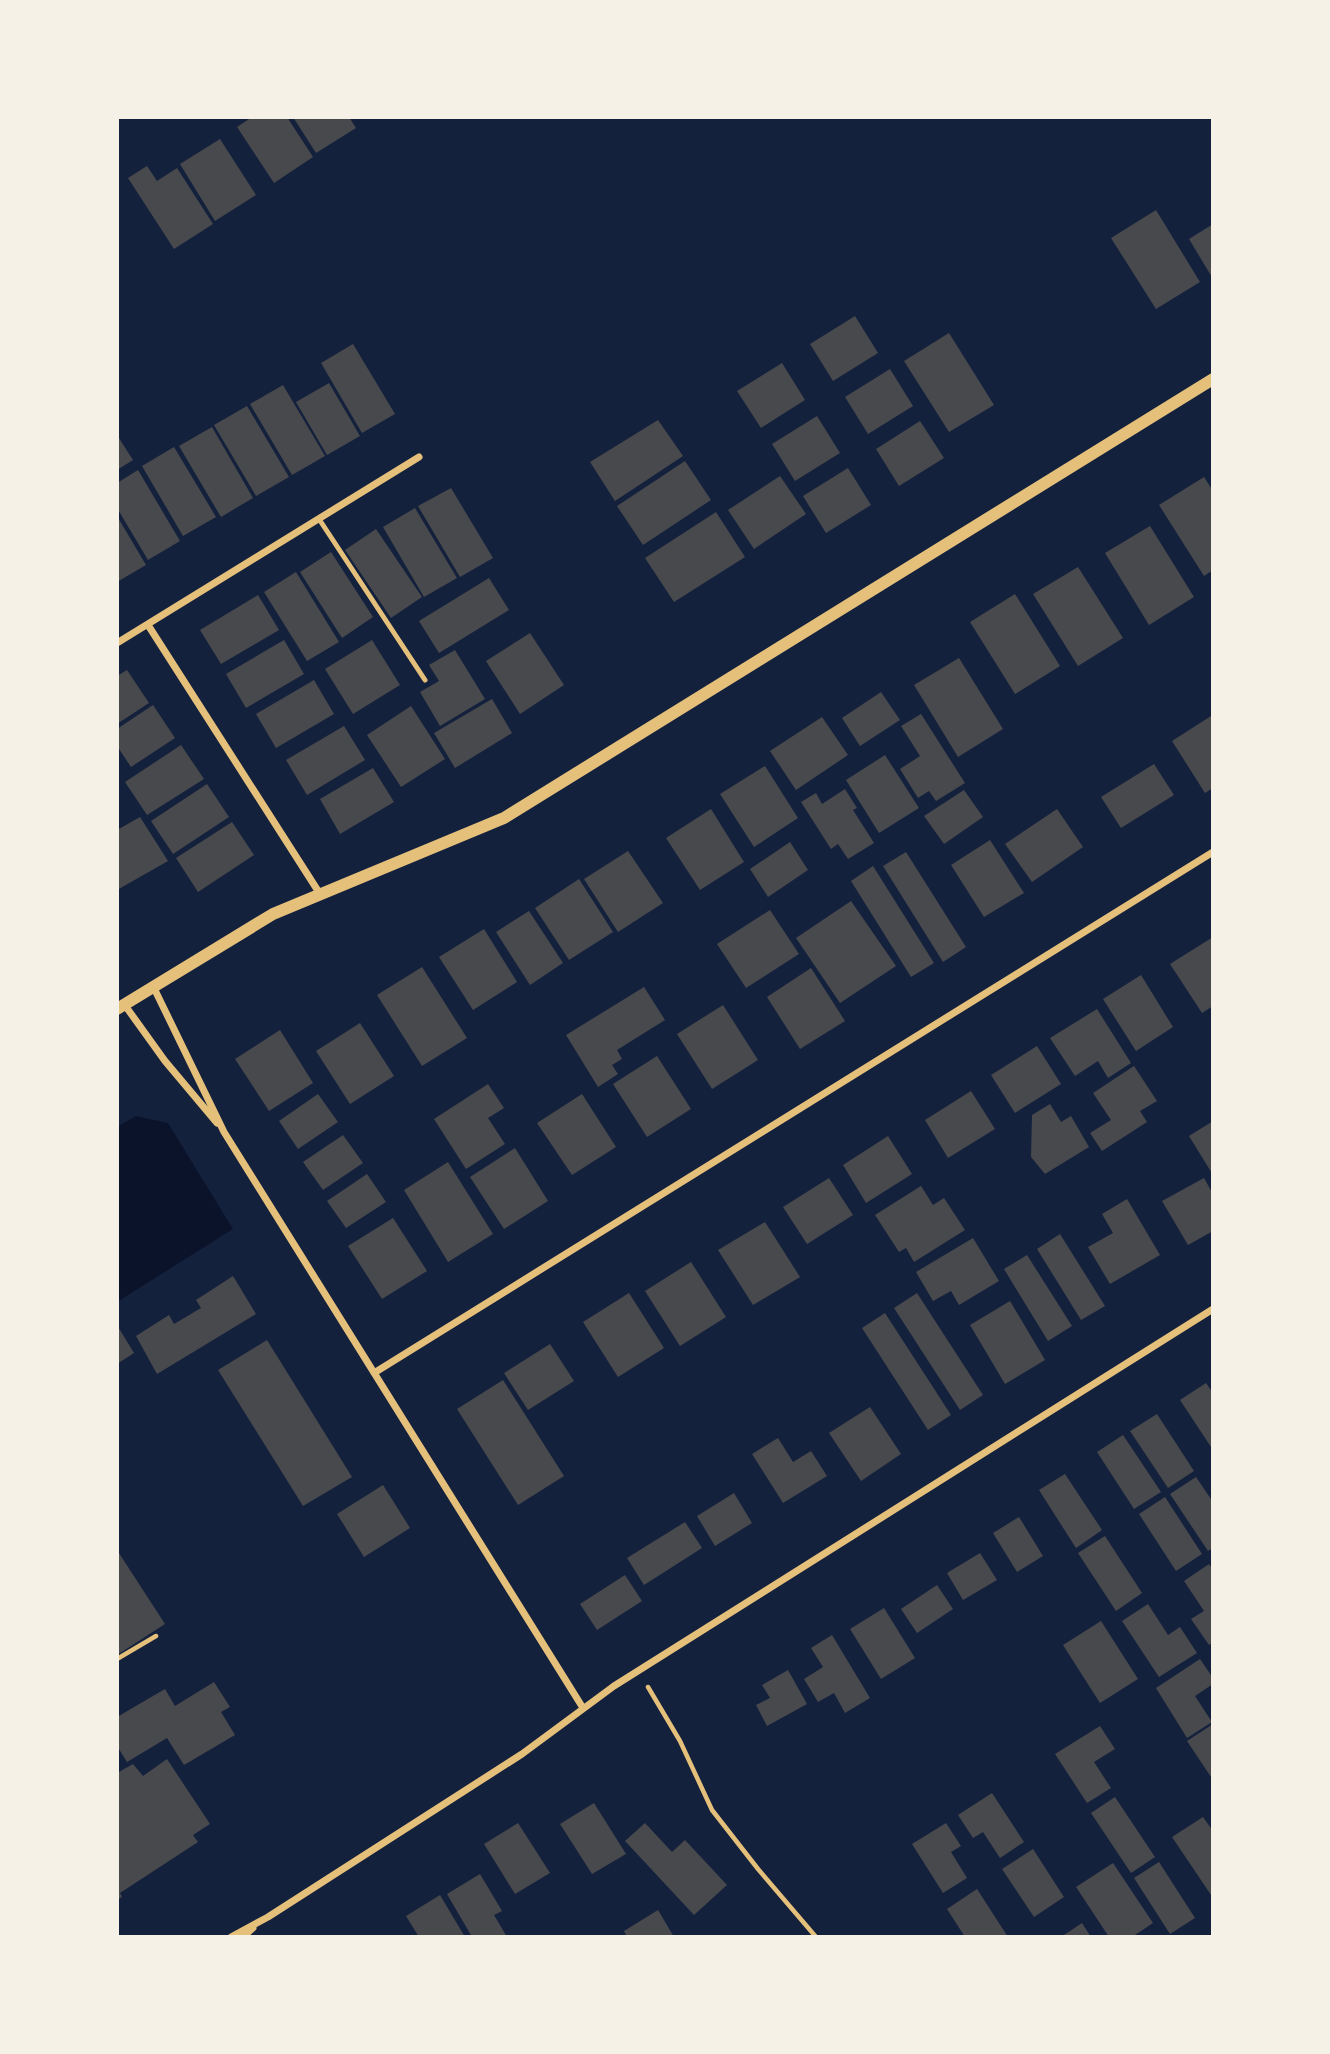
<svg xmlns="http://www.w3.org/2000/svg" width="1330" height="2054" font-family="Lora,serif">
<rect width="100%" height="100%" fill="#14213d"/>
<path fill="#0b132b" d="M136,1116l32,7 65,106 -116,73v-175z"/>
<path fill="#48494c" d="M252,117h35l26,40 -39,26 -37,-56z
M293,117h56l7,11 -40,25z
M220,139l36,56 -41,26 -35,-57z
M147,166l10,15 20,-13 36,56 -39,25 -46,-71z
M1156,210l44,72 -44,27 -45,-71z
M1213,224v55l-24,-40z
M855,316l23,37 -45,28 -23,-37z
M949,333l45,72 -45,27 -45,-71z
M353,344l42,70 -33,19 -41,-70z
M782,363l23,37 -44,28 -24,-37z
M890,369l23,37 -45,28 -23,-37z
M329,383l31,53 -33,19 -31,-53z
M283,385l42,71 -33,19 -42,-71z
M247,406l42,71 -33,19 -42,-71z
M817,416l23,37 -45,28 -23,-37z
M658,420l25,36 -68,45 -25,-39z
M920,421l24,37 -45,28 -23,-37z
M212,427l41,71 -32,19 -42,-71z
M117,435l16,25 -16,10z
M174,447l42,70 -33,19 -41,-70z
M685,461l26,39 -68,45 -26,-39z
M848,468l23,37 -45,28 -23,-37z
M138,470l42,71 -32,19 -31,-52v-25z
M780,476l26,38 -52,35 -26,-39z
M1204,477l9,14v79l-9,6 -45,-71z
M451,488l42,70 -33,19 -42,-71z
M415,508l42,70 -33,19 -41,-70z
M716,512l29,45 -71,45 -29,-44z
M117,516l29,49 -29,17z
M1150,526l44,71 -45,28 -44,-72z
M376,529l46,68 -31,21 -46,-68z
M331,552l42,65 -31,21 -42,-66z
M1078,567l45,71 -45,28 -45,-72z
M296,572l43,70 -32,19 -43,-69z
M489,578l20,32 -70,43 -20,-32z
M1015,594l45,72 -45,28 -45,-72z
M258,595l21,35 -58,34 -21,-34z
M530,633l34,52 -44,29 -34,-53z
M284,640l20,34 -58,34 -20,-34z
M372,640l28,45 -47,29 -28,-45z
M455,650l30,49 -45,27 -20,-34 19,-11 -10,-16z
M959,658l44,71 -45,28 -44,-72z
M127,670l22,33 -32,21v-48z
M314,680l20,34 -58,34 -20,-34z
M881,692l19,28 -40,26 -18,-28z
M492,699l20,34 -57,35 -21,-35z
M153,705l22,33 -44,29 -14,-21v-17z
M411,706l34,53 -44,28 -34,-52z
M921,714l44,69 -29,18 -7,-10 -11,7 -18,-29 20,-13 -19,-30z
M1211,716l2,3v69l-8,5 -33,-52z
M822,717l26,38 -52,35 -26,-39z
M344,726l21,34 -58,35 -21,-35z
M181,745l23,34 -57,36 -22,-33z
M885,755l34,53 -40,25 -33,-53z
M1154,764l20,31 -53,33 -20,-31z
M765,766l33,52 -44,29 -34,-53z
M373,768l21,34 -54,32 -20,-35z
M207,784l22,33 -56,37 -22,-33z
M845,789l12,19 -4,2 21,33 -26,16 -10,-15 -7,5 -30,-47 15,-9 6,11z
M964,790l19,27 -39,27 -20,-28z
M711,809l33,53 -44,28 -34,-52z
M1057,809l26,38 -51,35 -27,-38z
M140,817l28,44 -51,29v-60z
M232,822l22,33 -56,37 -22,-34z
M990,840l34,53 -40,24 -33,-52z
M790,842l18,28 -40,27 -18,-28z
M628,851l35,52 -45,29 -34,-53z
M906,852l60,95 -23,15 -60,-96z
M873,866l61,97 -23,14 -60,-96z
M579,879l34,53 -44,28 -34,-52z
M851,901l45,65 -56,37 -44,-65z
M770,910l29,44 -53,34 -29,-44z
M529,911l34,52 -33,22 -34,-53z
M484,929l33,53 -44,28 -34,-53z
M1213,937v69l-11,7 -32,-49z
M422,967l45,71 -45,28 -45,-71z
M811,968l34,53 -45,28 -33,-52z
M1141,975l32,52 -37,24 -33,-52z
M644,987l21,33 -48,30 5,9 -10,6 6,9 -20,13 -32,-52z
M723,1005l35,55 -46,29 -35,-55z
M1097,1009l34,54 -23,15 -10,-17 -23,15 -25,-38z
M360,1023l34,53 -44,28 -34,-53z
M280,1030l33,53 -44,28 -34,-52z
M1037,1046l24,38 -46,29 -24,-38z
M657,1056l34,53 -44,28 -34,-53z
M1134,1066l23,35 -17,10 7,11 -45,29 -12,-18 21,-13 -18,-27z
M488,1084l16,24 -16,10 17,26 -39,25 -32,-50z
M971,1091l24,38 -47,29 -23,-38z
M318,1094l20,28 -40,27 -19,-28z
M582,1094l34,53 -44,28 -35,-52z
M1050,1104l11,18 10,-6 18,31 -44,27 -14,-17 1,-42z
M1213,1121v54l-24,-39z
M343,1135l20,28 -40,27 -20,-28z
M888,1136l24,38 -46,29 -23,-38z
M515,1148l33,53 -44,28 -34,-52z
M448,1162l45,72 -45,28 -44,-72z
M367,1174l19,28 -40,26 -19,-27z
M829,1178l24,37 -46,29 -24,-37z
M1204,1178l9,16v37l-25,14 -26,-44z
M921,1186l12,19 11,-7 21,32 -51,32 -8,-14 -7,4 -24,-37z
M1127,1199l33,56 -50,29 -22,-37 25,-14 -11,-19z
M393,1218l34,53 -45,28 -34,-53z
M765,1222l35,55 -47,28 -35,-55z
M1060,1234l45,72 -24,14 -44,-71z
M973,1238l26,43 -40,24 -8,-14 -18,10 -17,-29z
M1027,1255l45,71 -24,15 -44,-72z
M691,1262l35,55 -46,29 -35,-55z
M233,1276l23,38 -99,60 -21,-38 33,-21 5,9 27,-16 -5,-8z
M629,1293l35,55 -46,29 -35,-55z
M917,1293l66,102 -23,15 -66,-102z
M1010,1301l35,59 -40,24 -35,-59z
M885,1313l66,102 -23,15 -66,-102z
M117,1325l17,28 -17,11z
M267,1340l85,137 -49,29 -85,-136z
M550,1344l24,37 -46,29 -24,-37z
M503,1380l61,96 -46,29 -61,-96z
M1206,1383l7,10v57l-33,-50z
M870,1407l31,47 -40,27 -32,-48z
M1157,1414l37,57 -26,17 -38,-57z
M1123,1435l38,57 -27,17 -37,-57z
M778,1438l15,24 18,-11 16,25 -44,27 -31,-49z
M1065,1474l37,56 -26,18 -37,-58z
M1196,1477l17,25v46l-5,3 -38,-57z
M383,1485l27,43 -46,29 -27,-43z
M734,1493l18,30 -37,23 -18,-30z
M1165,1497l37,57 -26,17 -37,-57z
M1019,1517l24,39 -26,16 -24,-39z
M685,1522l17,26 -58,37 -17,-27z
M1105,1536l37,57 -26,18 -38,-58z
M117,1550l48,74 -48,31z
M980,1553l17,27 -34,20 -16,-27z
M1209,1564l4,6v72l-4,3 -18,-26 13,-8 -20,-30z
M625,1575l17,26 -45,29 -17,-26z
M937,1585l16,24 -36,24 -16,-24z
M1148,1604l20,31 12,-8 17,26 -38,24 -37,-56z
M884,1608l31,50 -34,21 -31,-50z
M1101,1621l37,58 -38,24 -37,-58z
M832,1635l38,63 -25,15 -11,-20 -16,9 -14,-23 19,-12 -12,-19z
M1200,1659l13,19v6l-18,12 17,26 -25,16 -31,-50z
M788,1670l19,34 -40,22 -11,-21 14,-7 -8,-13z
M214,1682l16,25 -9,5 14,23 -51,30 -17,-27 -40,24 -10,-16v-29l48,-28 10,17z
M1213,1724v56l-26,-39z
M1100,1726l15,23 -21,13 17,26 -24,15 -32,-49z
M167,1759l43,65 -17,11 5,7 -78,51 2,4 -5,3v-127l16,-9 10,12z
M992,1793l32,49 -24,16 -17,-26 -10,6 -15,-23z
M1115,1797l40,60 -24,16 -40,-60z
M594,1803l32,51 -34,20 -32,-50z
M1203,1817l10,14v67l-41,-61z
M518,1823l32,50 -35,21 -31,-50z
M645,1823l27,29 13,-12 42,45 -33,30 -69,-74z
M946,1823l15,23 -10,6 16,26 -24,15 -31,-49z
M1033,1849l31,48 -30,20 -32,-48z
M1159,1862l36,56 -25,16 -36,-56z
M1113,1863l40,60 -21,14h-23l-33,-50z
M480,1874l22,37 -8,4 13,22h-35l-25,-43z
M977,1889l31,48h-43l-18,-28z
M440,1895l25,42h-46l-13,-21z
M658,1910l16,27h-47l-3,-6z
M1082,1923l9,14h-30z"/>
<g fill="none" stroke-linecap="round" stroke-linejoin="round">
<path stroke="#e5c07b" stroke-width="4.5" d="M117,1659l39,-23
M648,1687l32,54 32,69 46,59 58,68"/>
<path stroke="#e5c07b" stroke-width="5" d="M319,519l106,161"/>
<path stroke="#e5c07b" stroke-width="7" d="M148,625l172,269
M117,643l302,-186
M153,986l71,146 359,576
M124,1004l41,57 52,62
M374,1373l839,-521
M231,1937l37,-20 254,-163 92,-68 599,-377
M243,1937l10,-9"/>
<path stroke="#e5c07b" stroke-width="12" d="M117,1009l156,-95 231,-96 709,-439"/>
</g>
<rect width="1330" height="2054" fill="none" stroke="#f6f1e7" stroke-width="238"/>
</svg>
